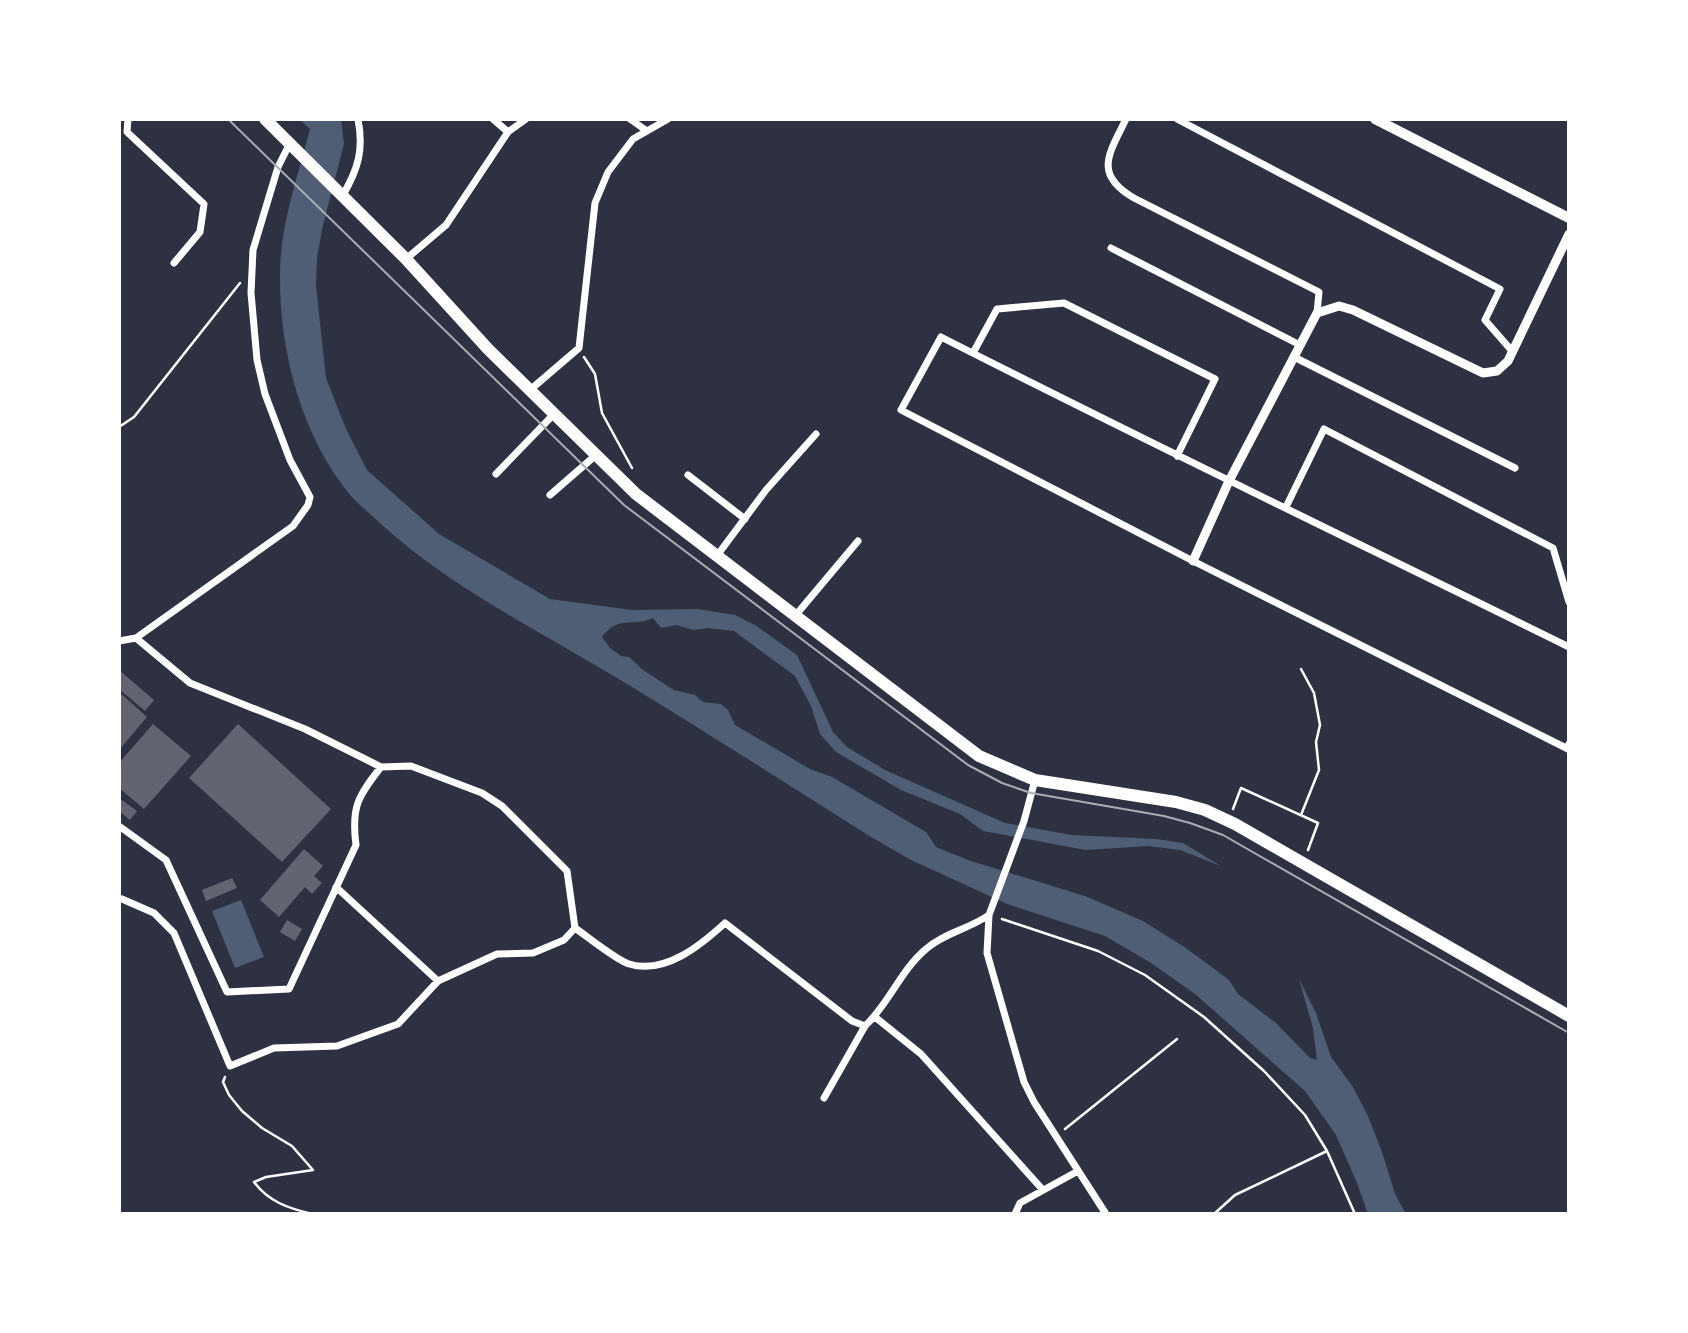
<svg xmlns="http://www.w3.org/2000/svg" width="1688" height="1333" font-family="Literata,serif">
<rect width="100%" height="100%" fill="#2d3142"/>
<path fill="#4f5d75" d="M299,119h42l3,25 -21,81 -6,32 -1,29 10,92 20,51 21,41 72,64 111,65 82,11 66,-1 37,6 20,10 42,30 36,77 14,15 38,23 120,53 67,12 84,4 27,4 38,23 -41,-16 -32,-4 -62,4 -103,-19 -23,-17 -59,-24 -65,-38 -16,-18 -9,-28 -16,-30 -61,-45 -26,-3 -14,2 -18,-5 -15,3 -8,-10c-21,10 -34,-4 -51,19l8,11 11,8 8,1 14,13 31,20 21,5 8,7 18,2 7,6 7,15 75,44 22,8 94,55 10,15 32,13 117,36 58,25 43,27 43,32 9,14 38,29 34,35 7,2 -4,-32 -14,-49 17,34 15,44 22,30 15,29 14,36 13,42 11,20h-38l-11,-31 -21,-48 -31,-44 -110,-97 -44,-31 -46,-27 -98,-32 -96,-44 -40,-23c-88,-55 -175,-112 -264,-165 -77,-46 -159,-87 -225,-147 -10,-10 -22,-19 -31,-29 -50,-60 -72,-146 -71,-222 0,-50 18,-97 30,-145z
M241,900l23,57 -29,11 -23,-57z"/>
<path fill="#626471" d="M119,670l35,30 -9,11 -26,-22z
M119,692l28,25 -28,33z
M153,724l38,32 -47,53 -25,-21v-25z
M238,724l93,85 -49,53 -93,-84z
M119,798l18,13 -7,9 -11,-9z
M304,849l19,17 -9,10 8,7 -10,11 -7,-7 -26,30 -19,-17z
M232,878l5,10 -31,13 -4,-11z
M287,920l15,9 -7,12 -15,-9z"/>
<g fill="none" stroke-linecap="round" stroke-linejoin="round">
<path stroke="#fff" stroke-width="2.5" d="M584,357l11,17 7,39 30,55
M119,427l15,-10 106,-134
M1301,669l13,24 6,32 -4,17 3,28 -18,45
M1233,809l8,-21 77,35 -10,27
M1002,919l96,32 47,24 59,42 60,54 41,44 22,36 28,63
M225,1077l-2,5 6,13 13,16 20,17 30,18 21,24 -47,7 -12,5c15,20 34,26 58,32
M1065,1129l112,-90
M1214,1214l21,-19 92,-44"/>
<path stroke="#fff" stroke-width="7" d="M128,119l-1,13 77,72 -4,28 -26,31
M493,119l15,13
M630,119l17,12
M1126,119c-17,35 -33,55 8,79l185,94 -2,21
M1177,119l323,170 -15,31 27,31
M343,195c15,-26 21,-45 15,-76
M1111,248l189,97
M406,259l40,-34 62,-93 18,-13
M973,353l24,-44 67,-6 151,76 -38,77
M1294,357l221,111
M530,390l49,-42 16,-145 13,-31 25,-33 35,-20
M496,474l58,-60
M688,475l57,44
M550,495l46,-40
M1286,507l38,-78 229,119 16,54
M716,557l50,-67 50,-56
M795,616l63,-75
M136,638l54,45 115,46 76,38 30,-1 71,27 20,13 65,65 8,57
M119,641l17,-3 157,-112 15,-21 2,-8 -20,-37 -25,-66 -8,-34 -6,-67 2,-43 25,-83 12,-24
M1569,647c-209,-103 -420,-204 -628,-310l-40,73 292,151 375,188 1,-5
M1035,780l-11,41 -35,94 -2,38 37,129 10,20 72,112
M119,826l47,34 61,132 62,-3 67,-144c-5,-38 2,-49 25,-78
M336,887l102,94
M122,899l32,14 20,20 56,133 44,-18 63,-2 61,-22 40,-43 59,-27 36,-1 31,-13 11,-12c13,9 41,32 54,36 36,11 72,-19 96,-41l127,98 13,5c24,-22 35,-55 61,-77 18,-16 43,-20 63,-34
M875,1017l46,37 122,136
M824,1098l41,-72
M1015,1214l5,-11 58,-32"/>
<path stroke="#fff" stroke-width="9" d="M1193,561l36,-80 88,-168 22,-7 14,4 130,63 14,-2 11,-10 61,-127"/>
<path stroke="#fff" stroke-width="10" d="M1375,119l194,99"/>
<path stroke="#fff" stroke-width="12" d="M265,119l141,140 82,90 148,145 343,262 56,24 141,22 29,8 30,14 334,192"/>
<path stroke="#abadb3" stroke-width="2" d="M228,119l396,386 344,260 34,18 29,10 133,23 26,7 33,12 346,198"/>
</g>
<rect width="1688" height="1333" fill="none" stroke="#ffffff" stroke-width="242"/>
</svg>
